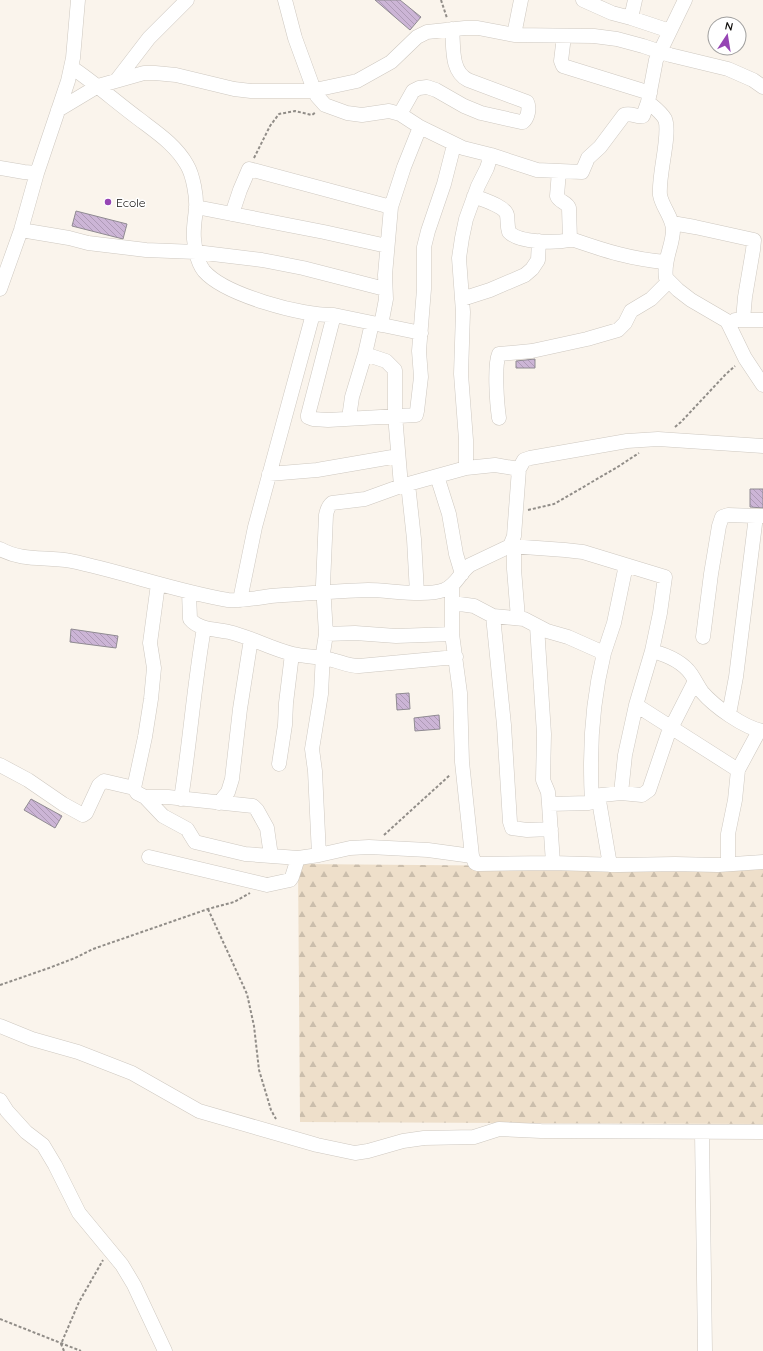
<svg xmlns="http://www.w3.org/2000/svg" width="763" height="1351" font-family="Quicksand,sans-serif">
<defs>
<pattern id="forest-firs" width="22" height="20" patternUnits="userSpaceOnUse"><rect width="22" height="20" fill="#eedfca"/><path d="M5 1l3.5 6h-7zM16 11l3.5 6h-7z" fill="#cbbeac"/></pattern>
<pattern id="building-back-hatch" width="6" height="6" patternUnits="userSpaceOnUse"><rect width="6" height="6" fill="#ccb5d6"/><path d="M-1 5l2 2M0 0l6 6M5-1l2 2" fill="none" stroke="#ae9ab6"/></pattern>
</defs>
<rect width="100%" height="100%" fill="#faf4ec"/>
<path fill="url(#forest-firs)" d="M298,864l465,4v256l-463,-2z"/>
<path fill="url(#building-back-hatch)" stroke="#908b92" d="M375,0h25l21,17 -11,13z
M76,211l51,13 -4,15 -51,-13z
M535,359v9h-19v-7z
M750,489h13v19l-13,-1z
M71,629l47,7 -2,12 -46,-6z
M409,693l1,16 -13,1 -1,-16z
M439,715l1,14 -25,2 -1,-13z
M31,799l31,17 -7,12 -31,-18z"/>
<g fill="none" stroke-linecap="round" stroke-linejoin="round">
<defs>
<path id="street" d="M285,0l10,38 19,52 3,6 8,9 22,8 15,2 27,-4 11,3 20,13 43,21 28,7 46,15 45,2 6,-14 12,-11 24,-32c7,-3 13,3 19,1l5,-14 8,-42 29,-60
M583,0l29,13 19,5
M635,0l-4,18 39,13
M514,35l7,-35
M564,36l-3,25 2,5 87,27
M71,67c24,16 45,35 68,52 17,13 37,26 48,46 6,10 10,32 9,44 -1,10 -3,20 -2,30 1,11 3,23 10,32 21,24 98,45 130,44l87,18
M116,81l33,-43 38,-38
M648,102c6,5 13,10 17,17 6,15 -7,56 -5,76 2,12 13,23 13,35 0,16 -10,30 -7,48l12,12 13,10 36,21 18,37 18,27
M58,110l40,-24 46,-13h11l21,2 58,14 17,2h59l47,-10 34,-19 26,-25 10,-5 38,-4h13l36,7 80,1 23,3 26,7 27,9 58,14 25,11 10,7
M400,114l13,-23 6,-3 8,-1 9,3 28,16 17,7 40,9h2c5,-4 7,-14 4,-20l-59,-22c-18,-9 -14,-34 -16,-51
M0,168l24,4 13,1
M559,171l-2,25c2,6 10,6 12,12l1,32h4c32,11 57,19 91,22
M474,196c9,4 31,10 33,19 1,6 0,11 2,17 10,11 46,11 61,8
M196,207l128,25 63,14
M232,214l8,-24 9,-21 142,38
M672,223l23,4 59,13 -1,10 -8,47 -2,23
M21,230l48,8 19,5 58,7 50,2 66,8 41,8 82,21
M0,289l21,-59 16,-57 31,-92 5,-23 5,-58
M462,299l28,-9 35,-15 7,-6 6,-9 1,-19
M334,315l-26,100v2l5,2 15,1 88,-5 1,-4 4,-34 -2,-26 5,-62v-42l4,-16 16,-47 10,-39
M735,320h28
M381,325l5,-26 -1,-24 6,-68 13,-40 16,-40
M365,354l21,7 9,9v45l6,71
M349,418l3,-21 13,-43 7,-31
M499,418c-2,-14 -5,-52 0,-64l33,-3 55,-12 31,-9 7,-7 6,-12 20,-12 18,-18
M466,468v-28l-5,-66 2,-62 -4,-54 3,-20 4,-19 12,-33 9,-18 4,-13
M269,474l48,-4 81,-14
M437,476l12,38 7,40 6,20
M408,484l6,55 3,54
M510,546l55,4 18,2 82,25 -5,36 -8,38 -16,54 102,65
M514,546v23l4,49
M0,549c24,13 46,7 71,12 53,11 104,30 157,39 15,1 29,-2 43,-4 32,-2 65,-5 97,-6 22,0 56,7 76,0 13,-5 16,-18 26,-25l40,-19 4,-10 5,-67 5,-9 6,-2 97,-17 31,-2 105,7
M158,584l-8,59 4,25 -3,31 -6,38 -11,51 3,5 8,4 18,19 24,13 8,13 50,12 40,3 13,1 21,-3 31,-7 19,-1 59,3 44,6 -10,-94 -2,-69 -8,-59v-49
M189,592l1,27c9,11 26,10 39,13 22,5 42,17 64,22 13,3 26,2 39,6 9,2 17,6 27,6l97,-9
M240,600l15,-73 58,-213
M452,603l15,2 7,1 19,10 31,3 23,12 21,6 36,16c-9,37 -13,72 -13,110 0,12 0,24 1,37l-3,3 -40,1 4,59
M493,616l11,109 6,97 2,6 15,2 24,-1
M537,626l7,108 -1,46 5,12 1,12
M326,634l-3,-49 3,-70c1,-5 2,-9 6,-12l33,-4 36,-13 65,-18 29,-3 24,4
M703,637l8,-63 8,-48 3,-9 6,-2 28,1
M652,651c15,4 30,10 39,23 4,6 7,12 11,18 12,14 42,36 61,39
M604,653l10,-30 12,-58
M729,714l7,-37 20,-161h7
M279,764l6,-39 1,-22 6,-49
M0,765l28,15 35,24 20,11 3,-2 13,-28 5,-4 30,7
M621,793l4,-38 11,-50
M598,795l12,70
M592,796l29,-3 21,2 7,-5 19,-56 27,-53
M145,797h23l85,9 4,4 10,18 4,28
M181,799c9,-57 13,-114 23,-171
M219,803l9,-11 4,-13 8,-70 11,-70
M319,855l-4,-84 -3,-22 9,-55 2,-41 3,-19 29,-1 41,3 56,-2
M472,856l3,7 3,1 75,-1 66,2 56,-1 43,1 45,-3
M149,857l118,28 23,-5 2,-3 6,-19
M728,864v-30l7,-34 3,-30 21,-39
M0,1026l32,13 46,13 54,21 67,38 118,34 38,8 13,-2 35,-10 21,-3 50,-1 25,-8 42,2 222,1
M0,1100l7,11 19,21 17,13 12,20 24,48 43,52 12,20 31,66
M702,1132l3,219"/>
</defs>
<use href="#street" stroke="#cec8c0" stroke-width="15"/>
<path stroke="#918d88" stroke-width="2" stroke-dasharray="3 2" stroke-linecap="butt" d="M441,0l6,18
M254,158l16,-32 9,-12 16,-3 17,4 4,-3
M675,427l6,-5 44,-47 10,-9
M528,510l26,-6 62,-36 23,-15
M384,835l66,-60
M208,909l39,85 7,32 5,44 12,40 5,9
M0,985l49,-17 26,-10 18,-9 115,-40 26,-7 16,-9
M0,1319l81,32
M64,1351l-3,-7 18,-42 24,-42"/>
<use href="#street" stroke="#fff" stroke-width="14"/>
</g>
<circle fill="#9645b4" stroke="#fff" stroke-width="1.5" cx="108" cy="202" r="4"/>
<g text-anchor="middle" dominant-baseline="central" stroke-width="3" stroke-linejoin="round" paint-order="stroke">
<g font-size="12" fill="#110f0d" stroke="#fff" text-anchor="start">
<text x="116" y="202">Ecole</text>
</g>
</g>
<g transform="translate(727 36) rotate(12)"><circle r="19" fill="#ffffff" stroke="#a09f9e"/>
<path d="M0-3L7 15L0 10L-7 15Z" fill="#9645b4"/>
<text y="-6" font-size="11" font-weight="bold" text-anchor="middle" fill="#110f0d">N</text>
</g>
</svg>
